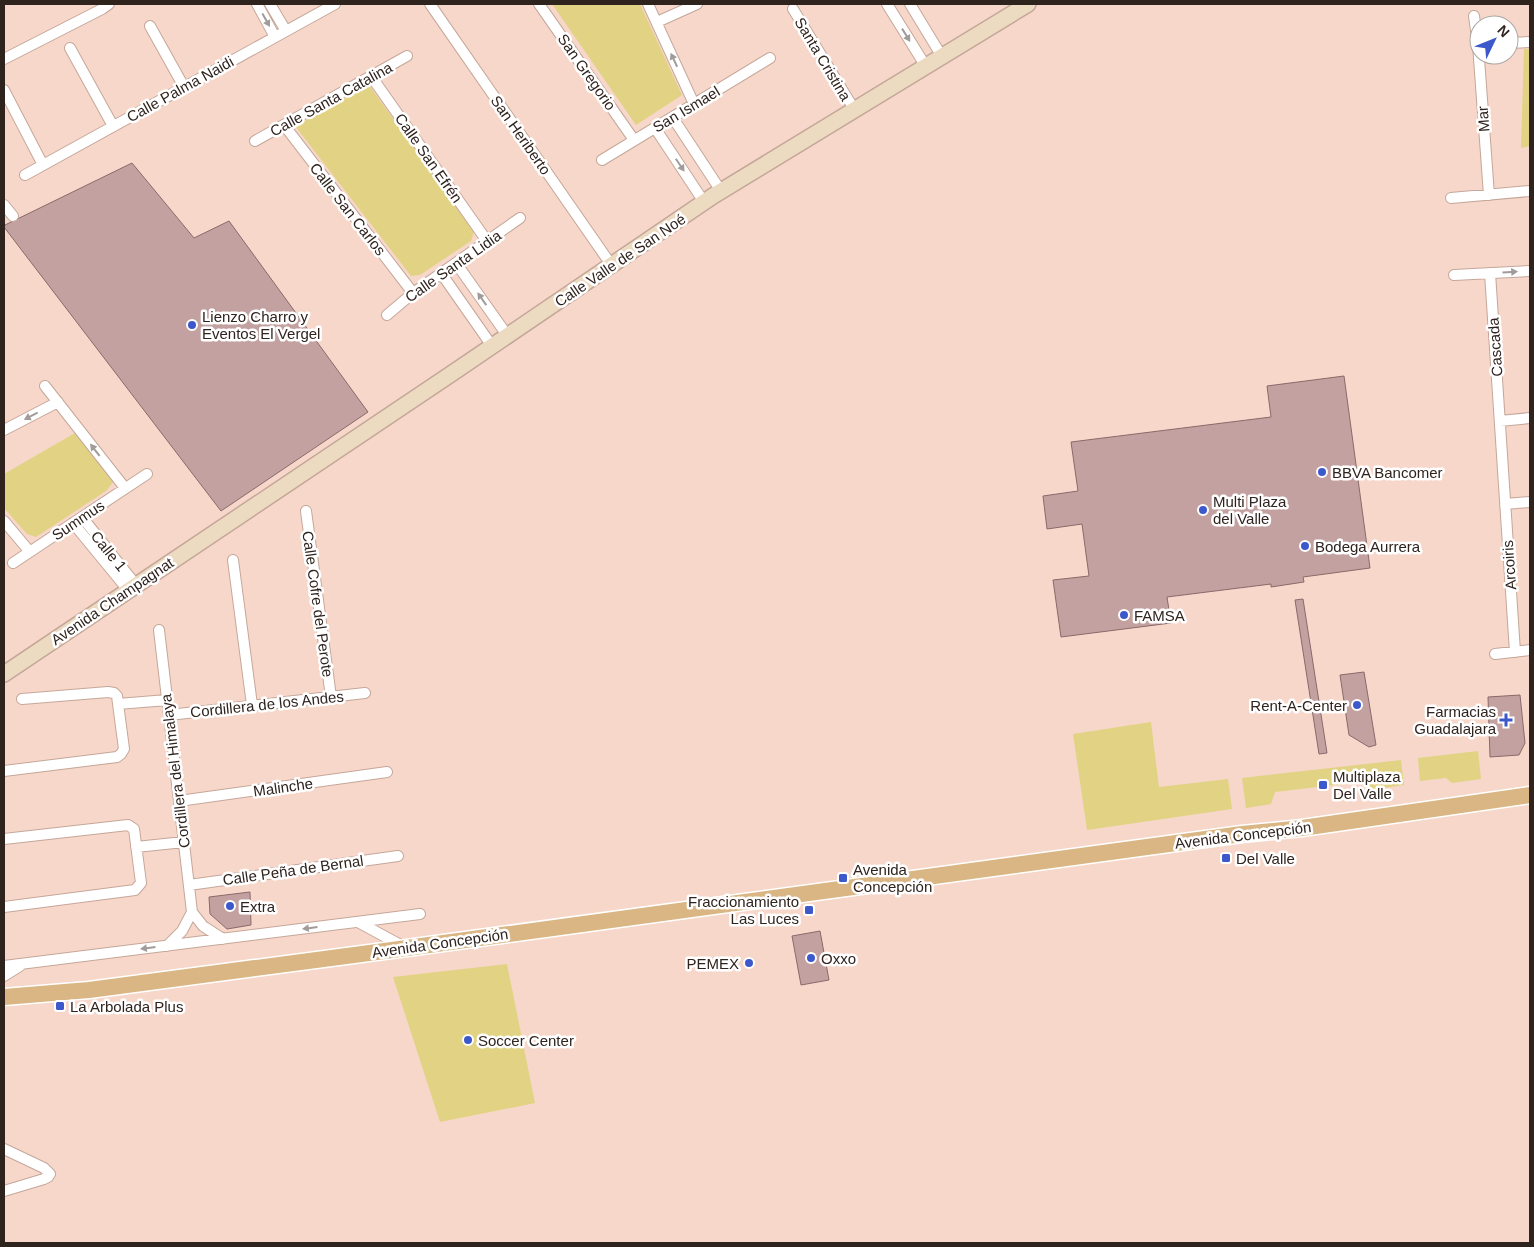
<svg xmlns="http://www.w3.org/2000/svg" width="1534" height="1247" font-family="Helvetica,sans-serif">
<rect width="100%" height="100%" fill="#f7d7c9"/>
<path fill="#e1d383" d="M552,4h88l42,91 -46,30z
M1524,49h6v97l-9,2z
M369,85l105,147 -3,9 -51,34 -9,1 -116,-150z
M75,433l39,48 -8,10 -70,46 -9,-3 -23,-26v-34z
M1151,722l8,65 69,-8 4,30 -145,21 -14,-96z
M1478,751l3,28 -29,4 -6,-5 -26,3 -2,-23z
M1401,760l3,25 -35,5 -9,-8 -85,10 -4,12 -25,4 -4,-30z
M507,964l28,139 -95,19 -47,-145z"/>
<path fill="#c3a1a1" stroke="#896a6a" d="M132,163l62,75 35,-17 139,191 -147,99 -217,-284 1,-2z
M1344,376l26,192 -67,9 1,5 -33,5v-3l-104,13 4,26 -110,14 -8,-57 36,-4 -7,-52 -35,5 -4,-33 35,-5 -7,-49 200,-25 -4,-31z
M1303,599l24,154 -8,1 -24,-154z
M1364,672l12,73 -7,2 -20,-12 -9,-60z
M1520,695l5,48 -6,12 -29,2 -2,-60z
M250,892l1,33 -24,4 -17,-15 -1,-17z
M820,931l9,49 -28,5 -9,-49z"/>
<g fill="none" stroke-linecap="round" stroke-linejoin="round">
<defs>
<path id="street" d="M257,4l18,33
M270,4l16,27
M430,4l182,262
M539,4l95,136
M648,4l46,100
M887,4l38,61
M910,4l31,51
M793,9l61,100
M1474,16l4,29 11,150
M657,22l40,-18
M150,26l34,61
M1509,43l21,-1
M70,48l43,78
M4,59l98,-50 7,-5
M371,76l116,165
M4,90l39,75
M673,118l48,73
M284,125l129,168
M655,128l49,74
M255,141l152,-85
M602,160l168,-102
M25,175l310,-171
M1451,198l79,-7
M4,205l9,11
M456,263l51,72
M441,273l51,73
M1490,273l25,379
M1454,275l76,-4
M387,315l26,-22 107,-75
M45,386l80,102
M1500,421l30,-3
M4,430l54,-28
M1505,504l25,-2
M306,511l25,186
M82,517l54,68
M4,521l26,31
M73,523l55,67
M233,560l19,145
M13,563l134,-89
M159,630l33,282 11,14 20,13
M1495,654l35,-4
M118,704l49,-4
M169,715l196,-22
M4,771l113,-14 4,-3 3,-5 -7,-53 -3,-3 -6,-1 -86,7
M179,801l208,-29
M4,839l124,-14 6,4 7,54 -6,7 -131,17
M136,847l48,-5
M189,885l209,-29
M358,922l48,26
M167,946l15,-15 10,-19
M4,966l416,-52
M4,976l16,-10
M4,1149l40,19 6,6 -2,3 -4,2 -40,12"/>
<path id="secondary" d="M4,674l450,-302 259,-176 315,-192"/>
<path id="primary" d="M4,997l85,-7 318,-42 835,-114 60,-6 228,-33"/>
</defs>
<use href="#street" stroke="#c5a79a" stroke-width="12"/>
<use href="#secondary" stroke="#c5a79a" stroke-width="18"/>
<use href="#primary" stroke="#fff" stroke-width="19"/>
<use href="#street" stroke="#fff" stroke-width="10"/>
<use href="#secondary" stroke="#ecdac1" stroke-width="15"/>
<use href="#primary" stroke="#d9b683" stroke-width="16"/>
</g>
<defs><path id="oneway-solid" d="M-6-.8H1V-3.2L6.5 0L1 3.2V.8H-6Z" transform="scale(1.25)"/></defs>
<g fill="#a19c9a">
<use href="#oneway-solid" transform="translate(266 20) rotate(61)"/>
<use href="#oneway-solid" transform="translate(906 35) rotate(58)"/>
<use href="#oneway-solid" transform="translate(674 60) rotate(-115)"/>
<use href="#oneway-solid" transform="translate(680 165) rotate(56)"/>
<use href="#oneway-solid" transform="translate(1510 272) rotate(-3)"/>
<use href="#oneway-solid" transform="translate(482 299) rotate(-125)"/>
<use href="#oneway-solid" transform="translate(31 416) rotate(153)"/>
<use href="#oneway-solid" transform="translate(95 450) rotate(-128)"/>
<use href="#oneway-solid" transform="translate(310 928) rotate(173)"/>
<use href="#oneway-solid" transform="translate(148 948) rotate(173)"/>
</g>
<g fill="#3d58ca" stroke="#fff" stroke-width="2">
<circle cx="192" cy="325" r="5"/>
<circle cx="1322" cy="472" r="5"/>
<circle cx="1203" cy="510" r="5"/>
<circle cx="1305" cy="546" r="5"/>
<circle cx="1124" cy="615" r="5"/>
<circle cx="1357" cy="705" r="5"/>
<path d="M1503.5 712.5h5v5h5v5h-5v5h-5v-5h-5v-5h5z"/>
<rect x="1318" y="780" width="10" height="10" rx="2.5"/>
<rect x="1221" y="853" width="10" height="10" rx="2.5"/>
<rect x="838" y="873" width="10" height="10" rx="2.5"/>
<circle cx="230" cy="906" r="5"/>
<rect x="804" y="905" width="10" height="10" rx="2.5"/>
<circle cx="811" cy="958" r="5"/>
<circle cx="749" cy="963" r="5"/>
<rect x="55" y="1001" width="10" height="10" rx="2.5"/>
<circle cx="468" cy="1040" r="5"/>
</g>
<g text-anchor="middle" dominant-baseline="central" stroke-width="5" stroke-linejoin="round" paint-order="stroke">
<g font-size="15" fill="#2f231e" stroke="#fff">
<text transform="translate(823 59) rotate(59)">Santa Cristina</text>
<text transform="translate(587 72) rotate(55)">San Gregorio</text>
<text transform="translate(180 89) rotate(-29)">Calle Palma Naidi</text>
<text transform="translate(331 99) rotate(-29)">Calle Santa Catalina</text>
<text transform="translate(686 109) rotate(-31)">San Ismael</text>
<text transform="translate(1483 119) rotate(-94)">Mar</text>
<text transform="translate(521 135) rotate(55)">San Heriberto</text>
<text transform="translate(429 158) rotate(55)">Calle San Efrén</text>
<text transform="translate(348 209) rotate(52)">Calle San Carlos</text>
<text transform="translate(620 260) rotate(-34)">Calle Valle de San Noé</text>
<text transform="translate(453 266) rotate(-35)">Calle Santa Lidia</text>
<text transform="translate(1495 347) rotate(-94)">Cascada</text>
<text transform="translate(78 520) rotate(-34)">Summus</text>
<text transform="translate(109 551) rotate(51)">Calle 1</text>
<text transform="translate(1509 565) rotate(-94)">Arcoiris</text>
<text transform="translate(112 601) rotate(-34)">Avenida Champagnat</text>
<text transform="translate(318 604) rotate(82)">Calle Cofre del Perote</text>
<text transform="translate(267 704) rotate(-6)">Cordillera de los Andes</text>
<text transform="translate(175 771) rotate(-97)">Cordillera del Himalaya</text>
<text transform="translate(283 787) rotate(-8)">Malinche</text>
<text transform="translate(1243 835) rotate(-7)">Avenida Concepción</text>
<text transform="translate(293 870) rotate(-8)">Calle Peña de Bernal</text>
<text transform="translate(440 943) rotate(-8)">Avenida Concepción</text>
</g>
<g font-size="15" fill="#2f231e" stroke="#fff" text-anchor="start">
<text x="202" y="316">Lienzo Charro y<tspan x="202" dy="17">Eventos El Vergel</tspan></text>
<text x="1332" y="472">BBVA Bancomer</text>
<text x="1213" y="501">Multi Plaza<tspan x="1213" dy="17">del Valle</tspan></text>
<text x="1315" y="546">Bodega Aurrera</text>
<text x="1134" y="615">FAMSA</text>
<text x="1347" y="705" text-anchor="end">Rent-A-Center</text>
<text x="1496" y="711" text-anchor="end">Farmacias<tspan x="1496" dy="17">Guadalajara</tspan></text>
<text x="1333" y="776">Multiplaza<tspan x="1333" dy="17">Del Valle</tspan></text>
<text x="1236" y="858">Del Valle</text>
<text x="853" y="869">Avenida<tspan x="853" dy="17">Concepción</tspan></text>
<text x="799" y="901" text-anchor="end">Fraccionamiento<tspan x="799" dy="17">Las Luces</tspan></text>
<text x="240" y="906">Extra</text>
<text x="821" y="958">Oxxo</text>
<text x="739" y="963" text-anchor="end">PEMEX</text>
<text x="70" y="1006">La Arbolada Plus</text>
<text x="478" y="1040">Soccer Center</text>
</g>
</g>
<rect width="1534" height="1247" fill="none" stroke="#2f231e" stroke-width="10"/>
<g transform="translate(1494 40) rotate(47)"><circle r="24" fill="#ffffff" stroke="#aca7a5"/>
<path d="M0-4L9 19L0 12L-9 19Z" fill="#3d58ca"/>
<text y="-8" font-size="14" font-weight="bold" text-anchor="middle" fill="#2f231e">N</text>
</g>
</svg>
